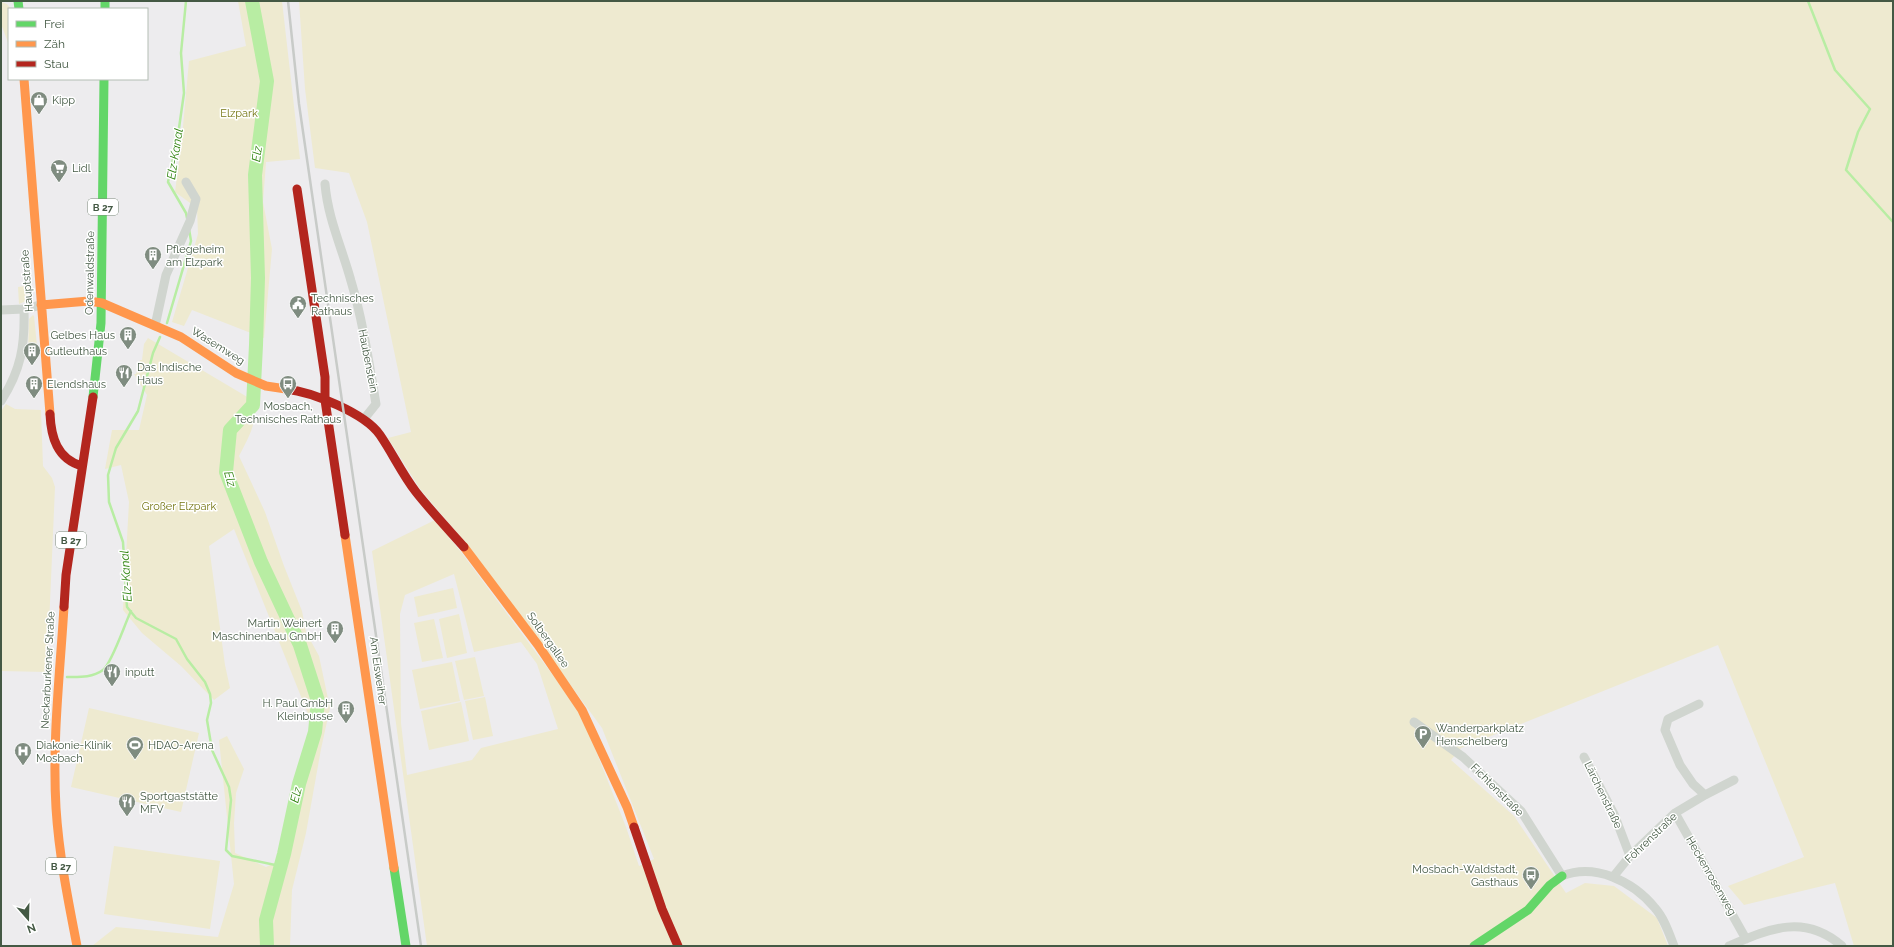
<svg xmlns="http://www.w3.org/2000/svg" width="1894" height="947" font-family="Raleway,sans-serif">
<rect width="100%" height="100%" fill="#edecee"/>
<path fill="#eeead0" fill-rule="evenodd" d="M238,1h44l18,158 -34,3 -3,40 9,47 -8,89 -72,-28 -8,16 -12,-4 26,-88 -1,-26 -22,-16 7,-55 7,-76 57,-15z
M299,1h1594v945h-39l-19,-63 -91,22 -16,-19 76,-29 -86,-212 -257,103 -10,12 63,56 52,77 19,-10 29,3 43,32 11,28h-1241l-55,-395 63,-31 26,32 120,161 45,114 13,39 15,-7 -52,-131 -132,-180 -50,-59 -32,-51 23,-6 -44,-210 -18,-49 -34,-5 -10,-79zM454,574l20,78 47,-10 16,22 21,65 -77,19 -9,12 -65,15 -6,-52 -1,-109 5,-19z
M1,2l6,2 4,5h-2v36l-8,-21z
M32,285l-1,14 -12,5 -1,-17z
M33,315l1,1 4,40 -10,-3 1,-34z
M148,338l101,60c12,21 0,38 -10,58l26,56 19,54 18,45 4,21 13,24 11,52 -9,41 -15,84 -14,57 -2,56h-198l24,-19 102,10 16,-53 -15,-144 8,-4 17,33 -8,24 -2,30 1,30 31,14 11,-5 37,-133 -80,-200 -25,17 16,119 5,23 -16,12 -33,-34 -39,-33 -19,-23 6,-108 -8,-37 -16,4 7,-39h27l8,-35 -13,-21h2l4,-14h2l2,-16z
M6,404l9,5 26,1 2,56 9,12 3,9 -8,185 -46,-1v-260z
M453,588l4,20 -39,9 -4,-20z
M459,614l8,39 -20,5 -8,-39z
M434,619l9,39 -21,4 -8,-39z
M475,657l9,39 -20,4 -9,-39z
M452,662l8,39 -40,8 -8,-39z
M485,697l8,39 -20,4 -8,-39z
M461,702l8,39 -40,9 -8,-39z
M89,708l110,25 -18,79 -110,-25z
M114,846l106,15 -10,68 -106,-15z"/>
<g fill="none" stroke-linecap="round" stroke-linejoin="round">
<path stroke="#b8eda3" stroke-width="2.5" d="M186,1l-5,52 3,40 -6,42 -10,47 18,31 1,5
M1808,1l27,69 35,39 -12,23 -12,38 47,52
M167,323l24,-82 -2,-12
M160,337l-7,16 -15,58 -22,37 -8,27 1,27 14,40 4,65 9,11 40,21 11,20 18,23 5,12 1,9 -4,17 5,30 17,37 2,13 -5,50 6,6 48,10
M67,677c12,0 25,1 36,-7 9,-7 22,-47 28,-59"/>
<path stroke="#b8eda3" stroke-width="14" d="M252,1l15,80 -12,94 3,103 -2,67 -3,60 -23,25 -4,42 35,90 39,83 18,56 -3,31 -16,52 -15,70 -18,66 1,26"/>
<path stroke="#d0d5cf" stroke-width="9" d="M325,184c3,35 17,64 26,97 12,40 18,82 25,123l-12,15
M1,310l23,-1 17,-4
M155,326l11,-51 24,-54 6,-22 -10,-17
M1,401c20,-31 24,-55 23,-92
M1699,704l-31,15 -3,11 15,35 13,19 12,11
M1414,722l49,35 58,54 41,65c33,-13 71,5 93,32 9,10 14,25 19,38
M1584,757l30,57 16,42
M1675,813l71,126
M1613,877l17,-21 45,-43 30,-18 29,-15
M1729,946c40,-17 75,-33 113,0"/>
<path stroke="#63d668" stroke-width="9" d="M18,1l1,8
M105,1v8
M93,397l8,-74 3,-244
M394,868l12,78
M1474,946l54,-36 22,-25 12,-9"/>
<path stroke="#ff974d" stroke-width="9" d="M24,79l26,335
M41,305l48,-4 13,2 79,34 55,36 30,13 20,3
M345,535l49,333
M464,547l74,98 44,65 45,97 7,20
M64,607c-4,66 -12,134 -8,201 3,47 12,92 21,138"/>
<path stroke="#b3261e" stroke-width="9" d="M297,189l28,188v23l20,135
M286,389c26,3 79,24 94,46 13,19 22,39 36,57 15,19 32,37 48,55
M50,414c1,23 7,45 32,52
M64,607l2,-32 27,-178
M634,827l28,82 16,37"/>
<path stroke="#c8cbc8" stroke-width="2.5" d="M288,1l11,103 122,842"/>
</g>
<defs>
<symbol id="shop-pin" viewBox="-11 -11 22 30"><path d="M0 17L-7.5 6A9.5 9.5 0 1 1 7.5 6Z" fill="#7f8c80" stroke="#fff"/><path d="M-5-2.5h2.3a2.7 3.5 0 0 1 5.4 0H5L5.5 6h-11ZM-1.5-2.5h3a1.5 2.3 0 0 0-3 0Z" fill="#fff"/></symbol>
<symbol id="supermarket-pin" viewBox="-11 -11 22 30"><path d="M0 17L-7.5 6A9.5 9.5 0 1 1 7.5 6Z" fill="#7f8c80" stroke="#fff"/><path d="M-6-5.5h2.5l.6 2H6L4.5 2H-2.5L-4.4-4H-6ZM-1.5 3.2a1.3 1.3 0 1 0 .1 0ZM3 3.2a1.3 1.3 0 1 0 .1 0Z" fill="#fff"/></symbol>
<symbol id="building-pin" viewBox="-11 -11 22 30"><path d="M0 17L-7.5 6A9.5 9.5 0 1 1 7.5 6Z" fill="#7f8c80" stroke="#fff"/><path d="M-4-6H4V6H1V3H-1V6H-4ZM-2.5-4.3h1.7v1.8h-1.7ZM.8-4.3h1.7v1.8H.8ZM-2.5-1h1.7V.8h-1.7ZM.8-1h1.7V.8H.8Z" fill="#fff"/></symbol>
<symbol id="civic-pin" viewBox="-11 -11 22 30"><path d="M0 17L-7.5 6A9.5 9.5 0 1 1 7.5 6Z" fill="#7f8c80" stroke="#fff"/><path d="M-.6-6.5H3V-4.5H.6V-3L4-1V1h2V6H-6V1h2V-1L-.6-3ZM-1.2 2.5V6h2.4V2.5Z" fill="#fff"/></symbol>
<symbol id="restaurant-pin" viewBox="-11 -11 22 30"><path d="M0 17L-7.5 6A9.5 9.5 0 1 1 7.5 6Z" fill="#7f8c80" stroke="#fff"/><path d="M-5-6h1v4h1v-4h1v4h1v-4h1v5L-1.5 .5V6h-2V.5L-5-1ZM5-6V6H3V1.5H1.5Q1.5-4 5-6Z" fill="#fff"/></symbol>
<symbol id="bus-pin" viewBox="-11 -11 22 30"><path d="M0 17L-7.5 6A9.5 9.5 0 1 1 7.5 6Z" fill="#7f8c80" stroke="#fff"/><path d="M-5-6H5V4H4V6H2V4H-2V6H-4V4H-5ZM-3.5-4V0h7V-4ZM-3.5 1.2v1.5H-2V1.2ZM2 1.2v1.5H3.5V1.2Z" fill="#fff"/></symbol>
<symbol id="parking-pin" viewBox="-11 -11 22 30"><path d="M0 17L-7.5 6A9.5 9.5 0 1 1 7.5 6Z" fill="#7f8c80" stroke="#fff"/><path d="M-3.5-5.5H1a3.5 3.5 0 0 1 0 7H-1V5.5H-3.5ZM-1-3.4V-.6H.8a1.4 1.4 0 0 0 0-2.8Z" fill="#fff"/></symbol>
<symbol id="stadium-pin" viewBox="-11 -11 22 30"><path d="M0 17L-7.5 6A9.5 9.5 0 1 1 7.5 6Z" fill="#7f8c80" stroke="#fff"/><path d="M0-5a6.5 5 0 1 0 0 10a6.5 5 0 1 0 0-10ZM-3.5-1.8h7v3.6h-7Z" fill="#fff"/></symbol>
<symbol id="hospital-pin" viewBox="-11 -11 22 30"><path d="M0 17L-7.5 6A9.5 9.5 0 1 1 7.5 6Z" fill="#7f8c80" stroke="#fff"/><path d="M-5-5h3v3.5h4V-5h3V5h-3V1.5h-4V5h-3Z" fill="#fff"/></symbol>
</defs>
<g fill-rule="evenodd">
<use href="#shop-pin" x="29" y="90" width="20" height="27"/>
<use href="#supermarket-pin" x="49" y="158" width="20" height="27"/>
<use href="#building-pin" x="143" y="245" width="20" height="27"/>
<use href="#civic-pin" x="288" y="294" width="20" height="27"/>
<use href="#building-pin" x="118" y="325" width="20" height="27"/>
<use href="#building-pin" x="22" y="341" width="20" height="27"/>
<use href="#restaurant-pin" x="114" y="363" width="20" height="27"/>
<use href="#building-pin" x="24" y="374" width="20" height="27"/>
<use href="#bus-pin" x="278" y="374" width="20" height="27"/>
<use href="#building-pin" x="325" y="619" width="20" height="27"/>
<use href="#restaurant-pin" x="102" y="662" width="20" height="27"/>
<use href="#building-pin" x="336" y="699" width="20" height="27"/>
<use href="#parking-pin" x="1413" y="724" width="20" height="27"/>
<use href="#stadium-pin" x="125" y="735" width="20" height="27"/>
<use href="#hospital-pin" x="13" y="741" width="20" height="27"/>
<use href="#restaurant-pin" x="117" y="792" width="20" height="27"/>
<use href="#bus-pin" x="1521" y="865" width="20" height="27"/>
</g>
<g text-anchor="middle" dominant-baseline="central" stroke-width="3" stroke-linejoin="round" paint-order="stroke">
<g fill="#fff" stroke="#7c8b7c" stroke-width="1">
<rect x="88" y="199" width="30" height="16" rx="3"/>
<rect x="56" y="532" width="30" height="16" rx="3"/>
<rect x="46" y="858" width="30" height="16" rx="3"/>
</g>
<g font-size="10" font-weight="bold" fill="#445944">
<text x="103" y="207">B 27</text>
<text x="71" y="540">B 27</text>
<text x="61" y="866">B 27</text>
</g>
<g font-size="11" fill="#445944" stroke="#fff" text-anchor="start">
<text x="52" y="100">Kipp</text>
<text x="72" y="168">Lidl</text>
<text x="166" y="249">Pflegeheim<tspan x="166" dy="13">am Elzpark</tspan></text>
<text x="311" y="298">Technisches<tspan x="311" dy="13">Rathaus</tspan></text>
<text x="115" y="335" text-anchor="end">Gelbes Haus</text>
<text x="45" y="351">Gutleuthaus</text>
<text x="137" y="367">Das Indische<tspan x="137" dy="13">Haus</tspan></text>
<text x="47" y="384">Elendshaus</text>
<text x="288" y="406" text-anchor="middle">Mosbach,<tspan x="288" dy="13">Technisches Rathaus</tspan></text>
<text x="322" y="623" text-anchor="end">Martin Weinert<tspan x="322" dy="13">Maschinenbau GmbH</tspan></text>
<text x="125" y="672">inputt</text>
<text x="333" y="703" text-anchor="end">H. Paul GmbH<tspan x="333" dy="13">Kleinbusse</tspan></text>
<text x="1436" y="728">Wanderparkplatz<tspan x="1436" dy="13">Henschelberg</tspan></text>
<text x="36" y="745">Diakonie-Klinik<tspan x="36" dy="13">Mosbach</tspan></text>
<text x="148" y="745">HDAO-Arena</text>
<text x="140" y="796">Sportgaststätte<tspan x="140" dy="13">MFV</tspan></text>
<text x="1518" y="869" text-anchor="end">Mosbach-Waldstadt,<tspan x="1518" dy="13">Gasthaus</tspan></text>
</g>
<g font-size="11" fill="#757614" stroke="#fff">
<text x="239" y="113">Elzpark</text>
<text x="179" y="506">Großer Elzpark</text>
</g>
<g font-size="11" fill="#445944" stroke="#fff">
<text transform="translate(90 273) rotate(-89)">Odenwaldstraße</text>
<text transform="translate(27 281) rotate(-94)">Hauptstraße</text>
<text transform="translate(218 346) rotate(32)">Wasemweg</text>
<text transform="translate(368 361) rotate(79)">Haubenstein</text>
<text transform="translate(548 640) rotate(55)">Solbergallee</text>
<text transform="translate(48 670) rotate(-87)">Neckarburkener Straße</text>
<text transform="translate(378 671) rotate(82)">Am Eisweiher</text>
<text transform="translate(1497 790) rotate(45)">Fichtenstraße</text>
<text transform="translate(1603 795) rotate(64)">Lärchenstraße</text>
<text transform="translate(1651 838) rotate(-44)">Föhrenstraße</text>
<text transform="translate(1711 876) rotate(60)">Heckenrosenweg</text>
</g>
<g font-size="12" font-style="italic" fill="#2c820b" stroke="#fff">
<text transform="translate(175 154) rotate(-81)">Elz-Kanal</text>
<text transform="translate(257 154) rotate(-83)">Elz</text>
<text transform="translate(230 479) rotate(74)">Elz</text>
<text transform="translate(126 576) rotate(-94)">Elz-Kanal</text>
<text transform="translate(296 795) rotate(-76)">Elz</text>
</g>
</g>
<rect width="1894" height="947" fill="none" stroke="#445944" stroke-width="4"/>
<rect x="8" y="8" width="140" height="72" fill="#ffffff" stroke="#b4bdb4"/>
<rect x="16" y="21" width="20" height="6" fill="#63d668" stroke="#b4bdb4"/>
<text x="44" y="28" font-size="12" fill="#445944">Frei</text>
<rect x="16" y="41" width="20" height="6" fill="#ff974d" stroke="#b4bdb4"/>
<text x="44" y="48" font-size="12" fill="#445944">Zäh</text>
<rect x="16" y="61" width="20" height="6" fill="#b3261e" stroke="#b4bdb4"/>
<text x="44" y="68" font-size="12" fill="#445944">Stau</text>
<g transform="translate(28 919) rotate(160)" stroke="#ffffff" stroke-width="3" paint-order="stroke">
<path d="M0-3L7 15L0 10L-7 15Z" fill="#445944"/>
<text y="-6" font-size="11" font-weight="bold" text-anchor="middle" fill="#445944">N</text>
</g>
</svg>
